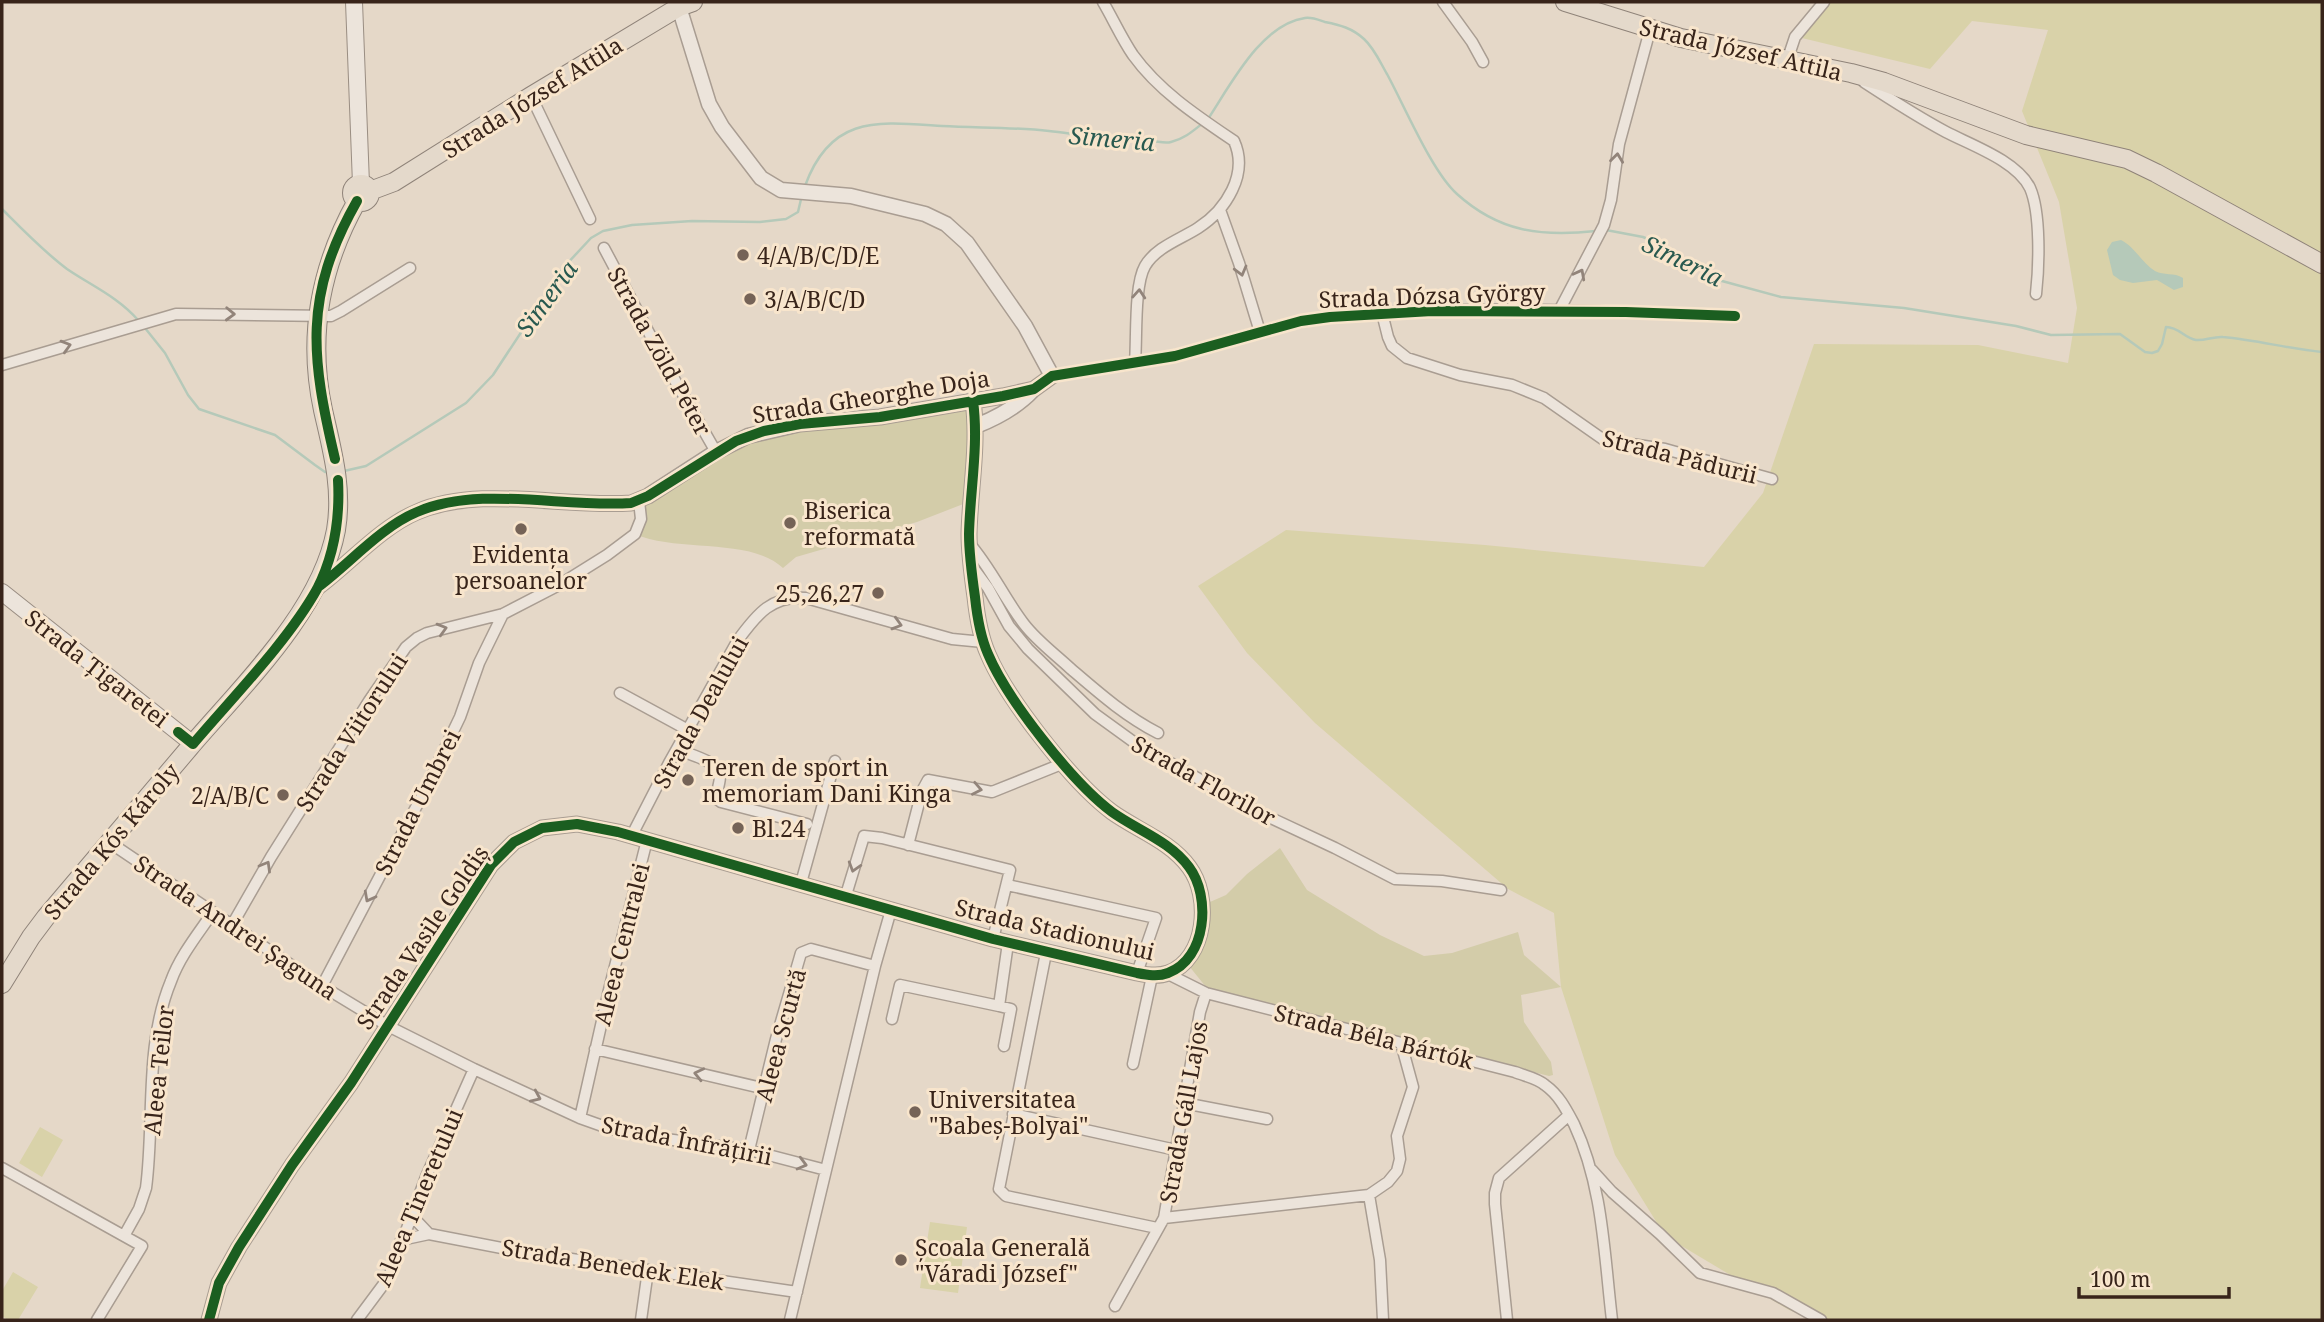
<svg xmlns="http://www.w3.org/2000/svg" width="2324" height="1322" font-family="'Noto Serif',serif">
<rect width="100%" height="100%" fill="#e5d8c8"/>
<path fill="#d9d2a9" d="M1816,2h506v1318h-507l-26,-10 -124,-74 -50,-81 -54,-168 -7,-74 -46,-24 -193,-166 -68,-70 -49,-67 88,-56 199,15 219,22 59,-74 51,-149 164,1 90,18 9,-55 -18,-106 -37,-91 26,-81 -76,-9 -42,48 -128,-31z
M40,1127l23,13 -21,37 -23,-14z
M930,1222l37,5 -9,66 -38,-5z
M13,1272l25,15 -20,33h-10l-6,-4v-25z"/>
<path fill="#d3cca9" d="M973,401l-2,100 -54,21 -121,35 -13,11c-33,-31 -105,-15 -148,-34l4,-33 97,-60z
M1280,848l27,42 73,45 44,21 28,-3 66,-21 6,23 37,32 -40,8 3,27 27,40 2,13 -4,1 -343,-89 -21,-26 18,-56 23,-10 21,-21z"/>
<path fill="#b5c9b9" d="M2121,240c14,7 21,23 34,31 9,5 19,1 28,7v9l-9,3 -17,-10 -24,3 -13,-3 -7,-5 -6,-25 5,-8z"/>
<g fill="none" stroke-linecap="round" stroke-linejoin="round">
<path stroke="#b5c9b9" stroke-width="2.5" d="M1208,119c22,-33 53,-95 97,-101 7,-1 14,2 20,4 15,3 27,6 39,17 10,9 16,23 23,35 17,31 45,98 70,120 42,38 84,43 139,37
M805,186c26,-72 74,-64 137,-60 35,2 71,1 107,5 34,4 67,9 101,10 7,0 15,3 21,1 13,-3 22,-11 32,-19
M2,209c21,21 41,42 65,60 25,17 51,28 71,51
M1606,230l37,7 19,8 41,27 19,9 59,16 123,11 112,18 35,9 69,-1 25,18 7,1 6,-2 4,-7 4,-17c13,0 18,11 30,13 9,1 18,-4 27,-3 34,3 66,12 99,15
M145,328l20,25 23,42 11,14 76,26 40,30 10,7h5
M344,471l22,-5 100,-63 27,-28 71,-108 27,-29 12,-7 29,-6 60,-4 68,1 26,-3 12,-7 4,-17"/>
<defs>
<path id="minor" d="M1103,2c10,17 19,37 30,53 26,36 64,61 101,86 15,33 -8,69 -36,87 -17,11 -42,19 -53,38 -11,19 -8,72 -10,97
M1443,2l29,40 11,20
M1787,61l8,-24 29,-35
M1864,82c26,17 54,35 82,50 25,13 71,29 84,56 11,25 9,79 6,106
M531,96l59,123
M1220,210l19,53 21,69
M604,248l61,115 51,89
M1559,311l45,-86 7,-25 8,-56 31,-114
M1382,313l6,24 4,9 15,12 53,17 52,10 32,13 60,42 61,9 107,30
M2,365l174,-51 155,2 10,-5 69,-43
M1052,376c41,-8 84,-11 125,-21 52,-12 102,-33 155,-38 133,-13 269,-6 403,-1
M969,543c22,25 35,55 55,81 13,17 31,30 47,45 28,24 54,47 87,64
M971,565l17,23 21,38 19,23 67,65 40,29 121,68 79,37 60,31 47,2 59,9
M620,693l68,37
M677,749c13,6 42,12 43,27 0,8 -4,15 -3,23l4,3 86,22
M632,835l37,-72 69,-123c19,-26 34,-45 68,-42l146,41 31,3
M109,842l213,144 66,40 86,43 106,49 31,11 32,7 106,14 77,20
M908,845l14,-54 6,-11 64,12 72,-29
M801,883l34,-122
M1007,885l149,33 -19,55
M846,895l18,-59 18,2 128,32 -17,69
M232,925l39,-68 98,-156 37,-54 11,-9 10,-5 76,-19 56,-29 48,-30 28,-21 6,-15 -2,-18
M1046,953l-47,236 7,7 151,32
M1168,974l38,19 309,79c10,4 22,6 30,13 14,10 21,24 29,39 29,62 30,129 38,196
M322,986l102,-194 36,-75 19,-54 24,-49
M999,1006l12,3 -7,37
M892,1019l8,-34 99,21 9,-63
M595,1049l171,40
M1133,1064l19,-88
M1184,1103l83,16
M1013,1114l163,36
M580,1118l29,-128 38,-150
M749,1150l27,-111 25,-86 10,-4 64,17
M2,1168l140,78 -45,74
M1592,1170l20,22 48,42 40,39 73,20 48,27
M411,1215l18,19
M1164,1218l205,-23
M124,1236l15,-27 7,-21c9,-68 -2,-142 25,-207 9,-25 27,-47 42,-69
M401,1240l28,-6 88,17 280,41
M1115,1306l49,-88 36,-206 6,-19
M357,1320l32,-43 37,-100 48,-108
M641,1320l7,-50
M790,1320l85,-354 16,-56
M1383,1320l-3,-60 -11,-65 19,-13 9,-11 3,-12 -3,-23 16,-49 -12,-44
M1507,1320l-12,-116v-11l4,-15 70,-63"/>
<path id="tertiary" d="M976,426c23,-9 41,-19 57,-36
M318,587c31,-23 63,-60 99,-75 62,-27 147,-4 214,-9l17,-7 68,-44 32,-16 52,-12 80,-7 123,-21 31,-7 18,-13 -27,-50 -58,-83 -21,-19 -21,-10 -74,-18 -70,-6 -20,-12 -39,-51 -13,-23 -30,-97
M209,1320l10,-37 20,-36 53,-82 59,-82 140,-218 23,-23 28,-14 35,-4 41,8 375,107 144,34c10,2 21,4 31,0 39,-14 43,-77 21,-106 -19,-26 -52,-37 -77,-55 -40,-30 -105,-113 -124,-158 -8,-18 -11,-38 -13,-57 -3,-21 -6,-42 -6,-63 1,-44 10,-89 4,-133"/>
<path id="secondary" d="M354,2l7,182
M2,592l191,152"/>
<path id="primary" d="M1565,2l116,36 170,35 33,9 142,53 101,24 29,14 166,91
M352 193a9 9 0 1 1 18 0a9 9 0 1 1-18 0Z
M370,191l24,-9 137,-86 148,-89 14,-5
M2,984l29,-47 15,-20c48,-57 96,-114 144,-170 53,-62 131,-136 146,-217 7,-42 -4,-80 -13,-120 -16,-74 -3,-143 34,-209"/>
</defs>
<use href="#minor" stroke="#a99d92" stroke-width="13"/>
<use href="#tertiary" stroke="#a99d92" stroke-width="17"/>
<use href="#secondary" stroke="#998d82" stroke-width="18"/>
<use href="#primary" stroke="#8f8379" stroke-width="20"/>
<use href="#minor" stroke="#ece4db" stroke-width="10"/>
<use href="#tertiary" stroke="#ece4db" stroke-width="14"/>
<use href="#secondary" stroke="#ece4db" stroke-width="16"/>
<use href="#primary" stroke="#e4d9cb" stroke-width="18"/>
<defs>
<path id="cycleway" d="M335,459c-24,-102 -32,-163 22,-258
M318,587c31,-23 63,-60 99,-75 62,-27 147,-4 214,-9l17,-7 88,-55 28,-10 36,-7 80,-7 123,-21 31,-7 18,-13 123,-20 126,-35 29,-4 102,-6 194,1 109,4
M178,732l15,12c39,-46 95,-103 124,-155 17,-33 23,-72 21,-109
M209,1320l10,-37 20,-36 53,-82 59,-82 140,-218 23,-23 28,-14 35,-4 41,8 375,107 144,34c10,2 21,4 31,0 39,-14 43,-77 21,-106 -19,-26 -52,-37 -77,-55 -40,-30 -105,-113 -124,-158 -8,-18 -11,-38 -13,-57 -3,-21 -6,-42 -6,-63 1,-44 10,-89 4,-133"/>
</defs>
<use href="#cycleway" stroke="#f8e5cc" stroke-width="15"/>
<use href="#cycleway" stroke="#1b5e20" stroke-width="10"/>
</g>
<defs><path id="oneway-chevron" d="M-2-3.5L2.5 0L-2 3.5" fill="none" stroke-width="1.6" stroke-linecap="round" stroke-linejoin="round" transform="scale(1.75)"/></defs>
<g stroke="#92847a">
<use href="#oneway-chevron" transform="translate(1617 158) rotate(-83)"/>
<use href="#oneway-chevron" transform="translate(1241 271) rotate(75)"/>
<use href="#oneway-chevron" transform="translate(1580 274) rotate(-62)"/>
<use href="#oneway-chevron" transform="translate(1139 294) rotate(-86)"/>
<use href="#oneway-chevron" transform="translate(230 314) rotate(2)"/>
<use href="#oneway-chevron" transform="translate(66 346) rotate(-16)"/>
<use href="#oneway-chevron" transform="translate(897 624) rotate(16)"/>
<use href="#oneway-chevron" transform="translate(442 629) rotate(-16)"/>
<use href="#oneway-chevron" transform="translate(977 789) rotate(11)"/>
<use href="#oneway-chevron" transform="translate(266 866) rotate(-60)"/>
<use href="#oneway-chevron" transform="translate(854 867) rotate(107)"/>
<use href="#oneway-chevron" transform="translate(369 897) rotate(118)"/>
<use href="#oneway-chevron" transform="translate(699 1074) rotate(-167)"/>
<use href="#oneway-chevron" transform="translate(536 1097) rotate(24)"/>
<use href="#oneway-chevron" transform="translate(802 1164) rotate(15)"/>
</g>
<g fill="#756357" stroke="#f8e5cc" stroke-width="2.5">
<circle cx="743" cy="255" r="7"/>
<circle cx="750" cy="299" r="7"/>
<circle cx="790" cy="523" r="7"/>
<circle cx="521" cy="529" r="7"/>
<circle cx="878" cy="593" r="7"/>
<circle cx="688" cy="780" r="7"/>
<circle cx="283" cy="795" r="7"/>
<circle cx="738" cy="828" r="7"/>
<circle cx="915" cy="1112" r="7"/>
<circle cx="901" cy="1260" r="7"/>
</g>
<g text-anchor="middle" dominant-baseline="central" stroke-width="6" stroke-linejoin="round" paint-order="stroke">
<g font-size="23" fill="#38241a" stroke="#f8e5cc">
<text transform="translate(1741 49) rotate(13)">Strada József Attila</text>
<text transform="translate(532 97) rotate(-32)">Strada József Attila</text>
<text transform="translate(1432 295) rotate(-2)">Strada Dózsa György</text>
<text transform="translate(660 351) rotate(61)">Strada Zöld Péter</text>
<text transform="translate(871 396) rotate(-9)">Strada Gheorghe Doja</text>
<text transform="translate(1680 456) rotate(14)">Strada Pădurii</text>
<text transform="translate(97 668) rotate(38)">Strada Țigaretei</text>
<text transform="translate(700 712) rotate(-61)">Strada Dealului</text>
<text transform="translate(351 732) rotate(-57)">Strada Viitorului</text>
<text transform="translate(1204 780) rotate(29)">Strada Florilor</text>
<text transform="translate(417 802) rotate(-63)">Strada Umbrei</text>
<text transform="translate(111 841) rotate(-50)">Strada Kós Károly</text>
<text transform="translate(236 927) rotate(34)">Strada Andrei Șaguna</text>
<text transform="translate(1055 929) rotate(13)">Strada Stadionului</text>
<text transform="translate(422 937) rotate(-56)">Strada Vasile Goldiș</text>
<text transform="translate(621 944) rotate(-76)">Aleea Centralei</text>
<text transform="translate(780 1035) rotate(-75)">Aleea Scurtă</text>
<text transform="translate(1374 1036) rotate(14)">Strada Béla Bártók</text>
<text transform="translate(158 1070) rotate(-84)">Aleea Teilor</text>
<text transform="translate(1183 1112) rotate(-80)">Strada Gáll Lajos</text>
<text transform="translate(687 1140) rotate(11)">Strada Înfrățirii</text>
<text transform="translate(418 1197) rotate(-67)">Aleea Tineretului</text>
<text transform="translate(613 1264) rotate(9)">Strada Benedek Elek</text>
</g>
<g font-size="23" fill="#38241a" stroke="#f8e5cc" text-anchor="start">
<text x="757" y="255">4/A/B/C/D/E</text>
<text x="764" y="299">3/A/B/C/D</text>
<text x="804" y="510">Biserica<tspan x="804" dy="26">reformată</tspan></text>
<text x="521" y="554" text-anchor="middle">Evidența<tspan x="521" dy="26">persoanelor</tspan></text>
<text x="864" y="593" text-anchor="end">25,26,27</text>
<text x="702" y="767">Teren de sport in<tspan x="702" dy="26">memoriam Dani Kinga</tspan></text>
<text x="269" y="795" text-anchor="end">2/A/B/C</text>
<text x="752" y="828">Bl.24</text>
<text x="929" y="1099">Universitatea<tspan x="929" dy="26">"Babeș-Bolyai"</tspan></text>
<text x="915" y="1247">Școala Generală<tspan x="915" dy="26">"Váradi József"</tspan></text>
</g>
<g font-size="24" font-style="italic" fill="#28594f" stroke="#f8e5cc">
<text transform="translate(1112 138) rotate(5)">Simeria</text>
<text transform="translate(1683 260) rotate(26)">Simeria</text>
<text transform="translate(546 298) rotate(-54)">Simeria</text>
</g>
</g>
<rect width="2324" height="1322" fill="none" stroke="#38241a" stroke-width="7"/>
<path d="M2079 1287v10h150v-10" fill="none" stroke="#38241a" stroke-width="3.5"/>
<text x="2090" y="1287" font-size="21" fill="#38241a" stroke="#f8e5cc" stroke-width="5" paint-order="stroke">100 m</text>
</svg>
